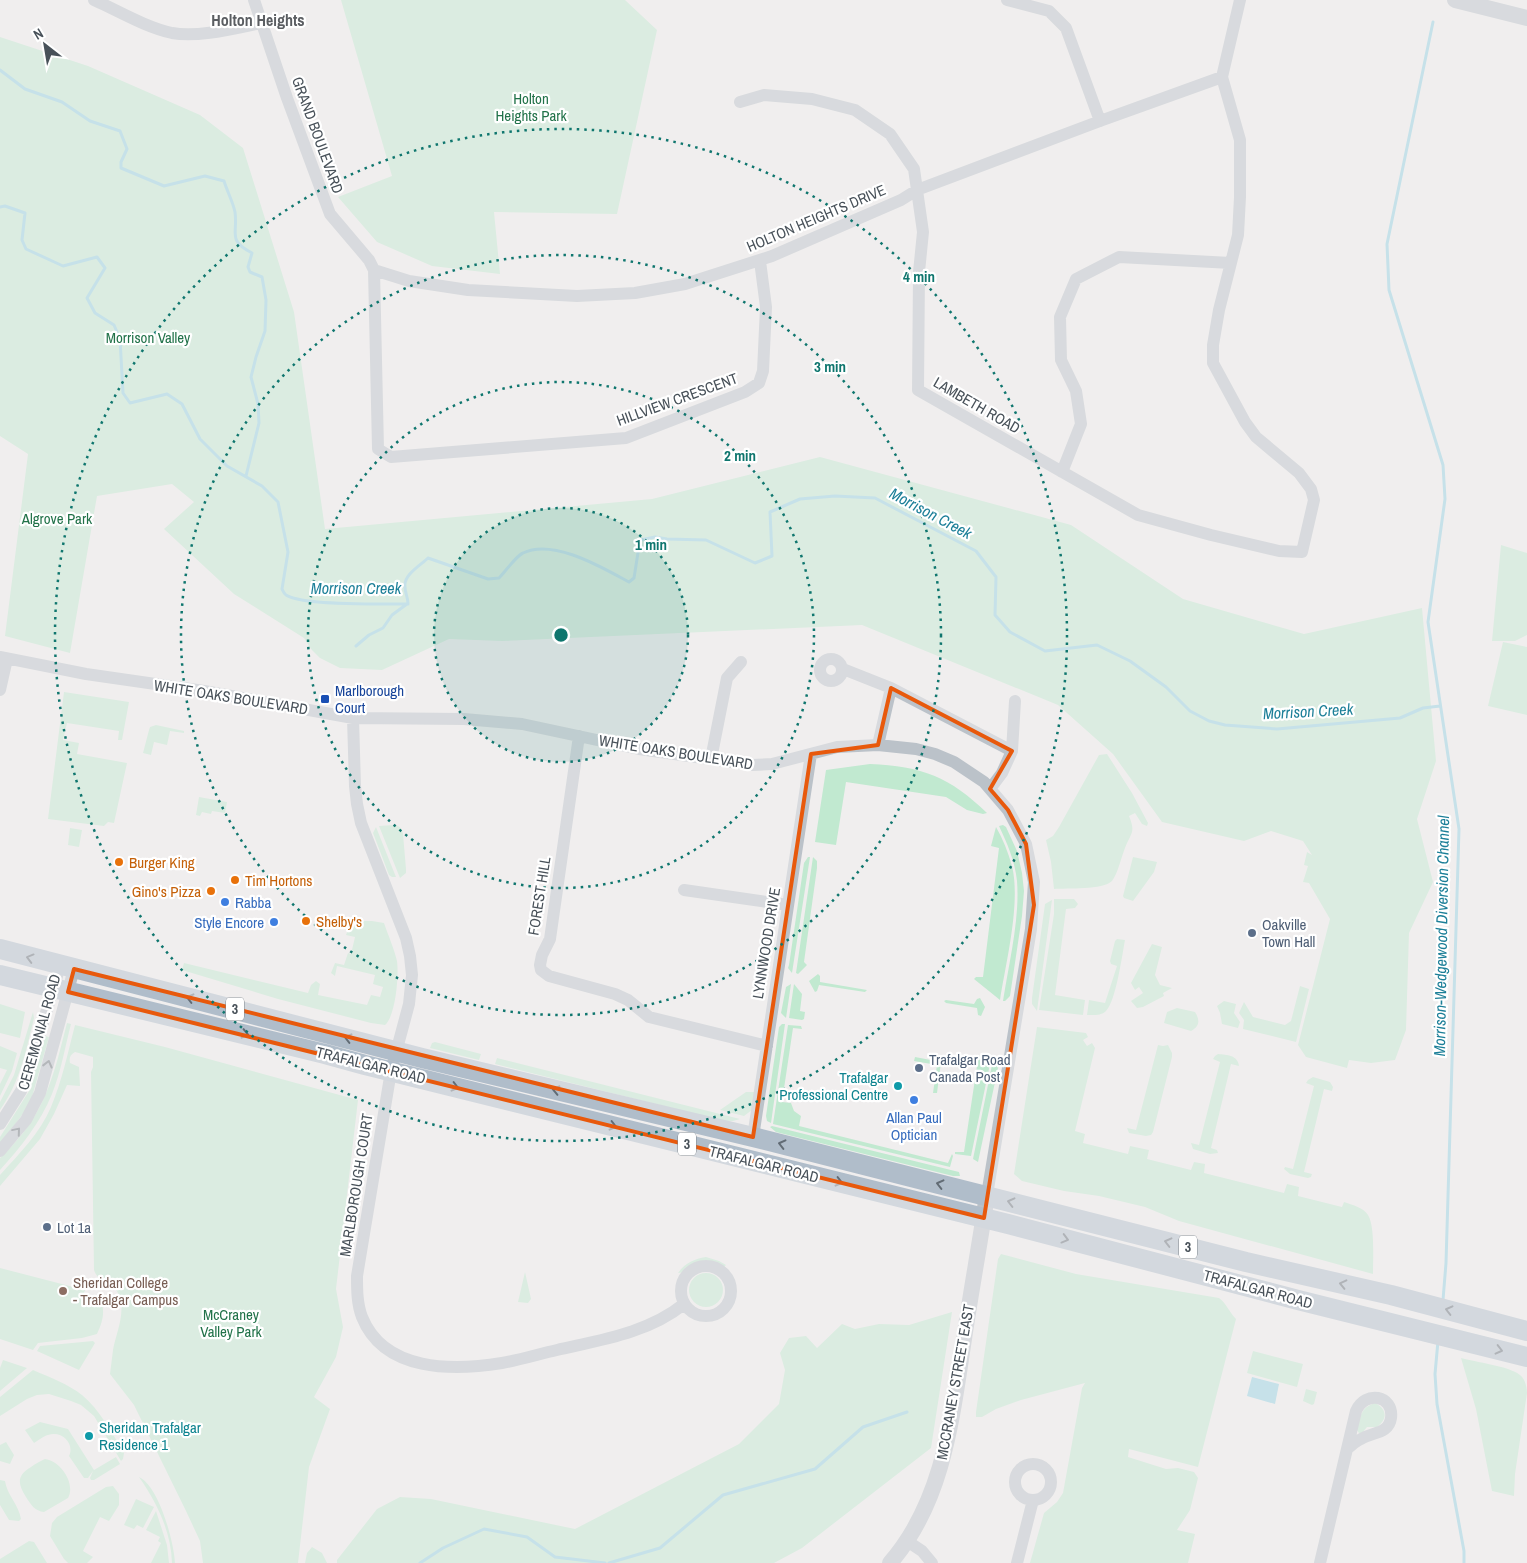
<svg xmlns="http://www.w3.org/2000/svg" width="1527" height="1563" font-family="'Archivo Narrow',sans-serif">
<rect width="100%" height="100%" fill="#f0eeee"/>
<path fill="#c1e9d0" d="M341,0h284l32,30 -40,184 -123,-2 6,62 -68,-8 -55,-24 -39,-45 54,-21z
M0,37l88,29 112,49 43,33 51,164 31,217 327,-30 168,-42 251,68 112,74 121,35 118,-26 14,153 -19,58 16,63 -24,51 -3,97 -11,30 -24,3 -22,-3 -2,8 -41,-11 -8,-12 32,-126 -21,-36 -6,-1 5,-16 -4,-1 3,-13 5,3 -9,-14 -32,-10 -27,10 -82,-19 -49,-68 -55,-49 -196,-80 -360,16 -53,-2 -67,31 -42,-2 -20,-10 -9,-9 -7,-11 -70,-44 -70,-65 30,-27 -22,-18 -75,12 -27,157 -65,-17 23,-182 -28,-18z
M1501,545l26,8v82l-12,6h-23z
M1503,642l24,5v68l-39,-9z
M64,692l65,10 -7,38h-4l1,-9 -52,-8 -4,17 16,3 -2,11 50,9 -13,60 -6,-1 -4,4 -56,-7z
M156,725l28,6v2l-14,-2 -3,14 -13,-3 -3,13 -8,-2 6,-23 1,-3z
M1107,754l25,39 16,30 -1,3 -5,-2 -7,-11 -6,3c7,17 2,16 -4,32 -4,10 -7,25 -13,33 -9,9 -45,7 -58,8l-3,-27 -5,-22 7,-4 6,-9 40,-72z
M870,764c52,2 80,13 117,49l-4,1 -16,-4 -21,-13 -100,-15 -10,63 -21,-3 11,-72z
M199,797l28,5 -2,11 -13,-2 -1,3 -9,-2 -2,4 -4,-1z
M394,825c6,1 8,3 9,9l3,35v4l-6,5 -21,-52z
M1003,825l3,2 11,24 5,22 2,18 -2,25 -12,80 -5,5h-2c6,-39 17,-82 14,-120 -2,-20 -10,-38 -18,-55z
M376,827l20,50h-4l-3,-2 -16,-42z
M996,827c7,12 12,25 16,39 9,37 -6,96 -12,134l-26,-21 2,-2h7l16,-129 -8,-2z
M70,828l12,2 -3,17 -11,-2z
M808,857h2l-18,116 -4,-5 1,-3 15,-102z
M813,857l4,4v7l-13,94 3,3 -9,9 -2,-1z
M1133,857l24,5 -3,10 -21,29 -9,-3 -1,-2z
M1054,899h20l4,5 -3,4 -9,1 -11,86 30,5 -2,15 -44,-5 15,-96z
M1052,900l-15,111 -5,-7v-6l13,-94z
M363,921h9l12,2c4,12 10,25 13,38 2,13 -1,55 -12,64l-14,-2 -93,-24 -96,-29 2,-7 124,30 3,-8 5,-4 4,3 -2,11 49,10 4,-10 9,2 3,-10 -10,-3 2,-9 -38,-9 -2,10 -4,-3 4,-10 9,2 4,-12 3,1 4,-17 -9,-2c3,-9 9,-11 17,-14z
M1117,939l8,1c-3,16 -9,61 -19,71 -5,5 -13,4 -19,4l2,-15 16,3 12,-37 -6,-2 -1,-3 5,-20z
M1152,944l10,3 -7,28 5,10 12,3 -9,5 1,3 -21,11 -6,1 -6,-7 12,-8 -4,-6 -4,3 -4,-7z
M818,974l2,2v6l47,8 -2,2 -46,-7 -2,6 -2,1 -6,-11z
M791,984l-5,34 -5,-5 5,-26z
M794,984l8,10 -2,17 5,1 -1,7 -2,1 -13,-2z
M1300,986l9,3 -13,53 -53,-13 1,-9 -5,-7 5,-11 9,15 32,8 6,-4z
M980,998l5,9 -4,9 -3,-1 -1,-7 -31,-5 -2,-2 2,-1 28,4 3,-5z
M1224,1001l12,3 -2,9 6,9 -2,6 -16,-4 -2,-11 -3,-7z
M0,1004l25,8 -5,26 -20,-5z
M1177,1008l18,4c5,8 5,14 -4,19l-27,-8 3,-11z
M33,1012l1,6c-8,33 -14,64 -34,92v-8l14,-27z
M67,1023l4,1c-6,23 -10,48 -19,70 -12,29 -31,53 -52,76v-12c8,-8 16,-16 23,-25 26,-33 34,-71 44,-110z
M782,1024h3l-14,99 -4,-2 -1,-5 13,-89z
M75,1025l90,22 193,53 -22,189 7,38 -7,30 -22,40 16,12 -21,58 -11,96h-95l-3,-22 -14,-30 -52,-106 -24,-31c1,-8 2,-16 3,-24 3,-17 14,-39 5,-57 -5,-12 -20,-10 -24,-23l-3,-198 2,-5v-10l-18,-5c-5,3 -6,6 -5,11l9,4 1,19 -13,-1 -13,29 -14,25 -40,47v-11c19,-21 40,-42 51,-68 11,-26 17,-55 24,-82z
M788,1025l13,1 1,3 -9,-1 -11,74 9,1 3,8 7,5 -2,10 149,37 4,-9 1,2 -3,11 -177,-43z
M1037,1027l49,6 2,4 -5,3 4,6 5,-3 3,5 -20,83 10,3 -2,9 45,11 2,-8 19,4 -2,9 44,11 3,-8 11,2 -1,9 80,20 3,-9 12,3 -1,9 44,11 2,-5c8,3 19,5 24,13 7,11 5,44 5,59l-194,-53 -34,-14 -46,-11 -35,-5 -42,-10 -8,-7z
M45,1036l4,1 -19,67 -30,41v-8l29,-46z
M435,1042l46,12 -2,6 -49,-12 2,-5z
M1158,1045l5,1 5,-1 4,8v4l-19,75 -2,3 -5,1 -17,-3 -2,-5 9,2z
M0,1046l17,7 -5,18 -12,25v-12l7,-14 -7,-2z
M1218,1054c9,1 20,1 21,12l-8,-2 -20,84 6,2 1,3 -8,1 -17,-5 -2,-6 8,2 21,-83 -7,-3 2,-3z
M979,1056l12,3 -20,97 -16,-2v-2h9l13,-86 -10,-2 5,-6z
M915,1057l26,5 -4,31h-4l4,-28 -23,-4z
M497,1058l243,61 -7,2h-9l-229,-57z
M993,1060l5,8 -20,94 -5,-3z
M1313,1077l17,5 3,5 -1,4 -8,-2 -20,83 8,2 -1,3 -3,1 -18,-4 -6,-5 1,-2 8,2 21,-83 -8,-3 2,-3z
M746,1092h9l-3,18 -8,6 -24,-6z
M772,1126l187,46 1,4h-7l-177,-44 -6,-5z
M1001,1254l75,20 143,24c8,6 10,14 17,21l-38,148 -69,-18 -1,8 38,12 12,-1 16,4 4,6 -8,32 -13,20 18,4 -7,29h-158l14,-50 13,-11 6,-9 19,-105 3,-5 -64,17 -25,9 -14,8h-6v-5l22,-153z
M706,1257l13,4 7,4 -3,3c-11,-7 -23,-8 -34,0 -5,3 -6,5 -11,5 7,-10 16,-14 28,-16z
M0,1268l85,22 -1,3 17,6c4,14 2,22 -4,35l-15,4 -44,5 -5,7 -33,-11z
M525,1272l6,27 -3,4 -10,-1z
M689 1290a17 17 0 1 1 34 0a17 17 0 1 1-34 0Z
M952,1312l-21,136 -129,100 -28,15h-437v-3l40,-51 23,-12 31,2 144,30 164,-85 40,-40 6,-34 -5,-17 9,-15 17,-2 11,12 25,-24 13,5 24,-5 30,1z
M93,1341l2,2 -16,27 -42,-19 3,-5z
M1253,1351l50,13 -6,23 -50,-14z
M1461,1358c14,4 48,8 59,17 5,4 7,12 7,18l-12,81 -1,22 -22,-5 -16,-82z
M3,1360l24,8 -27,23v-23z
M33,1370c16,7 35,14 49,25 18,15 30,38 42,58l-1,6 -2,2 -27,-45 -13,-11 -10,-4 -22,-7 -12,1 -10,4 -27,17v-19z
M1306,1389l11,3 -3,12 -2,1 -9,-4z
M1375,1403c12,6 13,16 2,24h-10l-5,6h-3l-2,-3c4,-14 3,-22 18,-27z
M40,1422l28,7 26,41 22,-13 4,7 -26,16h-3l-1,-2 3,-7 -5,7h-4l-15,-22c6,-12 -7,-26 -21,-21 -5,1 -10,6 -14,8l-9,-13z
M6,1442l8,13 -4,9 -10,-3v-16z
M45,1459c16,2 31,25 23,39l-24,14c-9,-1 -13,-7 -18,-15 -8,-13 -10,-21 5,-30 4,-3 9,-6 14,-8z
M139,1477c20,9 35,65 36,86h-3c-1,-32 -15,-60 -33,-86z
M0,1480l5,1c2,14 14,24 16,38l-2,2 -10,-1 -9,-15z
M113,1486l6,8v11l-10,16 -9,-4 -17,34 10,6 -6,6h-19l-4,-4 -14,-23 2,-13 5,-6 49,-30z
M136,1499l18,8 -11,21 -6,-3 -3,4 -10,-4z
M156,1511l11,34 2,18h-18l10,-20 -3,-2 2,-4 -14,-7z
M29,1541l5,1 13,21h-47v-4z
M312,1547l10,6 5,10h-22l2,-10z"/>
<path fill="#92d1e2" d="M1252,1377l27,7 -4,20 -28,-8z"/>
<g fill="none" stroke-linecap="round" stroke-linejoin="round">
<path stroke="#92d1e2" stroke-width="3" d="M1433,22l-46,222 2,46 54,175 2,34 -17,123 31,207 -13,434 -3,37
M0,70l25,19 37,13 28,19 30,10 7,18 -6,13v6l43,18 41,-10 19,5c3,10 9,21 11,31 3,22 -8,28 17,41l-4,14 2,5 12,5 4,23 -1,31 -9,26 -5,20 7,27 1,19 -13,53
M0,207l5,-1 20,7 -3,27 4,9 37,17 34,-9 8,11 -18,30 8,15 19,12 6,14 3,54 7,10 37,-9 15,10 18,35 27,27 35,20 16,16 10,50 -6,37c1,2 2,5 4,6 16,11 100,9 122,9 0,-7 -3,-11 -3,-17 -2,-12 16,-22 23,-29l60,21 11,-1c6,-6 17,-22 24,-25 30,-15 80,15 106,29l5,-4 6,-38 15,-3 12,2 39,1 49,23 17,-7 -2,-44 30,-13 35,-3 40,2 101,53 20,26 -1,38 15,17 35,19 52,-6 33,16 36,26 24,24 19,10 16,4 52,4 123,-11 23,-10 17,-2
M356,646l13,-11 14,-7 9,-13 15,-11
M1438,1341l-3,33 2,30 27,147v12
M420,1563l23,-15 41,-19 43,8 28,20 50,6
M609,1563l51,-15 63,-53 92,-26 48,-42 44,-15"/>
<path stroke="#bbc2c9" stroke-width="12" d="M94,0c25,11 51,27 78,33 26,5 64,-5 89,-10
M254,0l33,98 43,116 39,46 5,10
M1007,0l42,11 17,17 34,93
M740,102l24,-7 48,4 43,11 35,24 24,35 9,63 -4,40 -1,118 220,125 73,20 68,16 23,1 12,-52 -3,-11 -12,-16 -43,-36 -11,-15 -32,-59v-18l6,-35 19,-75 2,-38v-57l-18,-63 18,-77
M374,270l35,11 59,9 109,6 58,-3 50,-9 87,-28 129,-56 16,-10 183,-69 122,-44
M374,270l4,179 13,8 235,-19 119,-46 14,-9 4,-12 3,-64 -6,-46
M1062,472l19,-48 -5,-33 -15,-31 -1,-43 16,-38 43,-22 112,6
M0,657l86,17 118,17 149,27 111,1 58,5 117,25 113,16 20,-1 65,-17 41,-2 38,4 19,5 19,8 30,20 24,28 18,34 8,38 -3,47 -44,266
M820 670a11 11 0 1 1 22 0a11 11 0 1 1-22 0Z
M843,669l48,19 121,63
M0,690l7,-31
M353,718l2,68 2,18 4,19 45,115 4,18 2,19 -3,29 -18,67 -34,205c0,14 0,28 5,41 22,55 91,54 140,46 18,-3 37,-9 55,-13 44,-10 91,-17 127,-46
M579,736l-29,203 -8,16 -2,10 1,5 8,6 66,18 13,6 21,17 118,29
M878,745l13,-57
M711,759l16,-81 14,-16
M990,789l12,-16 10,-22 3,-50
M684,890l104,15
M0,1124l21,-33 6,-15 33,-110
M753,1137l58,-383
M0,1151l26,-31 14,-27 34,-124
M681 1291a25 25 0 1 1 50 0a25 25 0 1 1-50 0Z
M1015 1482a18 18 0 1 1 36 0a18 18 0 1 1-36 0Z
M907,1541l15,10 10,12
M1017,1563l16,-63
M1320,1563l36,-152c9,-21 38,-16 35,7 -2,16 -19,14 -30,21 -5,2 -9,6 -13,9"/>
<path stroke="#bbc2c9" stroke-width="16" d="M1455,0l72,18
M890,1563c54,-62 62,-146 74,-224 7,-48 16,-96 23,-144"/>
<path stroke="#b0bdca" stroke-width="20" d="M0,949l422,109 331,79 493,125 145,33 136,36
M0,975l325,79 40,11 643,159 290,76 229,57"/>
</g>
<defs><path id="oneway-chevron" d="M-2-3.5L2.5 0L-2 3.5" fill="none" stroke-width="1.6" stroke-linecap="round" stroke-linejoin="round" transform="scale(1.25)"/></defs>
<g stroke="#626c75">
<use href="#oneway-chevron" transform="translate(30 958) rotate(-165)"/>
<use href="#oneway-chevron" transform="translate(190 998) rotate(-166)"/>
<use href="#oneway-chevron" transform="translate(245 1034) rotate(13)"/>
<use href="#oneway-chevron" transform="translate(348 1038) rotate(-166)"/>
<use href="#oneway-chevron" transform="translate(455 1087) rotate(14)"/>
<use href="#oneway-chevron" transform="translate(556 1090) rotate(-167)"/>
<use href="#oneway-chevron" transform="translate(613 1126) rotate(14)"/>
<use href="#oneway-chevron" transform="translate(782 1144) rotate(-166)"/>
<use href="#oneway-chevron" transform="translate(839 1182) rotate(14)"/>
<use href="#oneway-chevron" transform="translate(940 1184) rotate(-166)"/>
<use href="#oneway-chevron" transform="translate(1011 1202) rotate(-166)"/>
<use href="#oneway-chevron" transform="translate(1065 1239) rotate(15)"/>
<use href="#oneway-chevron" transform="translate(1168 1242) rotate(-166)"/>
<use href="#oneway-chevron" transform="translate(1343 1284) rotate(-167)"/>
<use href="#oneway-chevron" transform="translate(1449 1310) rotate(-166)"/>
<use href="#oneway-chevron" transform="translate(1499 1350) rotate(14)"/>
</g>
<g stroke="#6a737b">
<use href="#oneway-chevron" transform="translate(48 1064) rotate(-76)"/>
<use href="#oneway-chevron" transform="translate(17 1131) rotate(-50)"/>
</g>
<path d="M0 0H1527V1563H0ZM891,688l121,63 -22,38 18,21 18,34 8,61 -50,313 -916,-226 6,-23 679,168 58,-383 67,-9z" fill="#f0eeee" fill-opacity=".55" fill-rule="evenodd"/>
<path fill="none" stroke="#e8590c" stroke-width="4" stroke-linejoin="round" d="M891,688l121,63 -22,38 18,21 18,34 8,61 -50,313 -916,-226 6,-23 679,168 58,-383 67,-9z"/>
<circle cx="561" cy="635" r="127" fill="#0f766e" fill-opacity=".12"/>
<g fill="none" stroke="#0f766e" stroke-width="2.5" stroke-dasharray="2.5 5">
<circle cx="561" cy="635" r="127"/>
<circle cx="561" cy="635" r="253"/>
<circle cx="561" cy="635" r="380"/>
<circle cx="561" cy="635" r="506"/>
</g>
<rect fill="#1a4fb4" stroke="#fff" stroke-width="2" x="320" y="694" width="10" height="10" rx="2.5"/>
<g fill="#e8710a" stroke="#fff" stroke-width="2">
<circle cx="119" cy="862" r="5"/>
<circle cx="235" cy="880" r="5"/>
<circle cx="211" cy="891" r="5"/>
<circle cx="306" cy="921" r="5"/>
</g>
<g fill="#3f7fe0" stroke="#fff" stroke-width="2">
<circle cx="225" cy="902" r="5"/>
<circle cx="274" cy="922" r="5"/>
<circle cx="914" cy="1100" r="5"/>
</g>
<g fill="#5c6f8a" stroke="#fff" stroke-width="2">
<circle cx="1252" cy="933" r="5"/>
<circle cx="919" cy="1068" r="5"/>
<circle cx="47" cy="1227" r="5"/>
</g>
<g fill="#0f9aa8" stroke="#fff" stroke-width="2">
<circle cx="898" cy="1086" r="5"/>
<circle cx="89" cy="1436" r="5"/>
</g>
<circle fill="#8d6e63" stroke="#fff" stroke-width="2" cx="63" cy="1291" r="5"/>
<g text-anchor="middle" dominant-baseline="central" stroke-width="4.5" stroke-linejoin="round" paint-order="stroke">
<g fill="#fff" stroke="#7f858b" stroke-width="1">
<rect x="226" y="997.5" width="18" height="23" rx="4"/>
<rect x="678" y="1132.5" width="18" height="23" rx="4"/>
<rect x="1179" y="1235.5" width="18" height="23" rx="4"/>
</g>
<g font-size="14" font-weight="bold" fill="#485159">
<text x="235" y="1009">3</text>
<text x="687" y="1144">3</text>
<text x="1188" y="1247">3</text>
</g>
<g font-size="15" fill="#217249" stroke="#fff">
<text x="531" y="98">Holton<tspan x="531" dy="17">Heights Park</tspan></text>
<text x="148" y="337">Morrison Valley</text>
<text x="57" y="518">Algrove Park</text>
<text x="231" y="1314">McCraney<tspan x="231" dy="17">Valley Park</tspan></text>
</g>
<g font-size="15" fill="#485159" stroke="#fff">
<text transform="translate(318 135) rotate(70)">GRAND BOULEVARD</text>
<text transform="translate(816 218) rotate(-23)">HOLTON HEIGHTS DRIVE</text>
<text transform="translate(677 399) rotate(-20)">HILLVIEW CRESCENT</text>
<text transform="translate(977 405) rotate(30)">LAMBETH ROAD</text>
<text transform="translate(231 697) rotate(9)">WHITE OAKS BOULEVARD</text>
<text transform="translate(676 752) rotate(9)">WHITE OAKS BOULEVARD</text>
<text transform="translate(539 896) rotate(-81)">FOREST HILL</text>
<text transform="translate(766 943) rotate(-81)">LYNNWOOD DRIVE</text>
<text transform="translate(39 1032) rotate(-74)">CEREMONIAL ROAD</text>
<text transform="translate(371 1065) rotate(14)">TRAFALGAR ROAD</text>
<text transform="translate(764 1164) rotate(14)">TRAFALGAR ROAD</text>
<text transform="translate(356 1185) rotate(-81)">MARLBOROUGH COURT</text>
<text transform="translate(1258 1289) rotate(15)">TRAFALGAR ROAD</text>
<text transform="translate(955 1382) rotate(-80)">MCCRANEY STREET EAST</text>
</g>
<g font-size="15" fill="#164399" stroke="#fff" text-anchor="start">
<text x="335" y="690">Marlborough<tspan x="335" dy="17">Court</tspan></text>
</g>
<g font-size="15" fill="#c56008" stroke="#fff" text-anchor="start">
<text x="129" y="862">Burger King</text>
<text x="245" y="880">Tim Hortons</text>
<text x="201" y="891" text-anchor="end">Gino's Pizza</text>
<text x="316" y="921">Shelby's</text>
</g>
<g font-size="15" fill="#366cbe" stroke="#fff" text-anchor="start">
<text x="235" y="902">Rabba</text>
<text x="264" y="922" text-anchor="end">Style Encore</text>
<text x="914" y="1117" text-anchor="middle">Allan Paul<tspan x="914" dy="17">Optician</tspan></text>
</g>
<g font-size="15" fill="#4e5e75" stroke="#fff" text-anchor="start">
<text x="1262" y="924">Oakville<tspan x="1262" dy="17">Town Hall</tspan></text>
<text x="929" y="1059">Trafalgar Road<tspan x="929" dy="17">Canada Post</tspan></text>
<text x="57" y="1227">Lot 1a</text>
</g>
<g font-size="15" fill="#0d838f" stroke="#fff" text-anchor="end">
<text x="888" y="1077">Trafalgar<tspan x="888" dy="17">Professional Centre</tspan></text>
<text x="99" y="1427" text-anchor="start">Sheridan Trafalgar<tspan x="99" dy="17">Residence 1</tspan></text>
</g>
<g font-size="15" fill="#785e54" stroke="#fff" text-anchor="start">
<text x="73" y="1282">Sheridan College<tspan x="73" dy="17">- Trafalgar Campus</tspan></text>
</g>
<g font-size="16" font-weight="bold" fill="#5b5e62" stroke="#fff">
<text x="258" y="20">Holton Heights</text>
</g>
<g font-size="16" font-style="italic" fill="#1c7f98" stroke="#fff">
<text transform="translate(931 513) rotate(28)">Morrison Creek</text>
<text x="356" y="588">Morrison Creek</text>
<text transform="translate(1308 711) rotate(-3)">Morrison Creek</text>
<text transform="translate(1441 936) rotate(-89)">Morrison-Wedgewood Diversion Channel</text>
</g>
</g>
<circle cx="561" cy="635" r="8" fill="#0f766e" stroke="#fff" stroke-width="2.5"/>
<g font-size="15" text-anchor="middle" font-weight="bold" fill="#0f766e" stroke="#fff" stroke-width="4.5" stroke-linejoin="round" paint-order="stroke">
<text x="919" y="282">4 min</text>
<text x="830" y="372">3 min</text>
<text x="740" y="461">2 min</text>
<text x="651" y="550">1 min</text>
</g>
<g transform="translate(45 45) rotate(329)" stroke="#ffffff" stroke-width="4" paint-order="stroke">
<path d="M0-4L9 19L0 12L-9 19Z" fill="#485159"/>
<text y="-8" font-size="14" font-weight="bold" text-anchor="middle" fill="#485159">N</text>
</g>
</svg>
